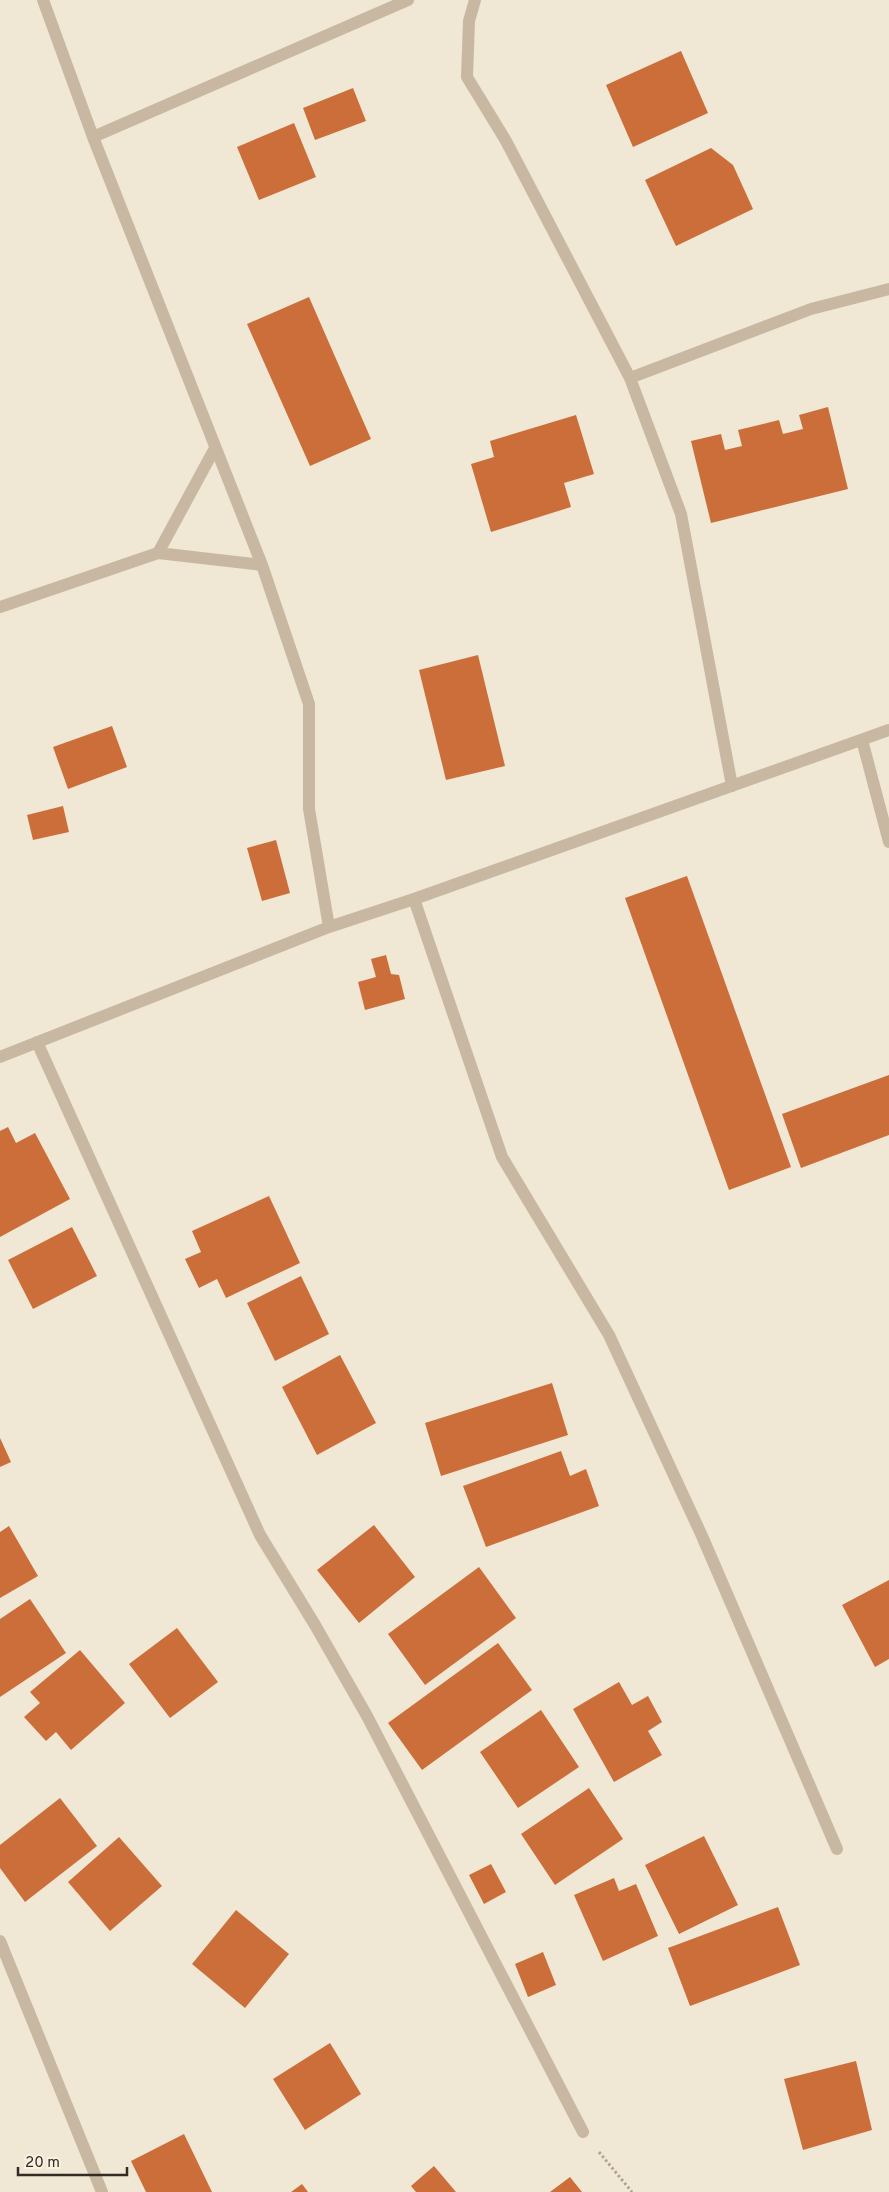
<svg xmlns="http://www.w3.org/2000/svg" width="889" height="2192" font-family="Overpass,sans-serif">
<rect width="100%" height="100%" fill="#f1e7d5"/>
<path fill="#cc6e39" d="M681,51l27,62 -75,34 -27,-62z
M353,88l13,33 -51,19 -12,-32z
M294,123l22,54 -57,23 -22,-53z
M711,148l22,17 20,44 -77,37 -31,-66z
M309,297l62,142 -61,27 -63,-142z
M828,407l20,82 -137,34 -20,-82 30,-7 4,16 17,-4 -4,-16 41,-10 4,14 20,-5 -4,-14z
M576,415l18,59 -30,9 7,24 -80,25 -20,-68 23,-7 -4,-16z
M478,655l27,111 -59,14 -27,-110z
M112,726l15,41 -59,22 -15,-42z
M63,806l6,26 -36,8 -6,-25z
M276,840l14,53 -28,8 -15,-53z
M687,876l104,291 -62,23 -104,-292z
M386,955l5,19 8,1 6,24 -40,11 -7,-28 18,-5 -5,-18z
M889,1075v60l-88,33 -19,-54z
M8,1127l8,16 19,-10 35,66 -70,38v-106z
M269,1196l31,67 -74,35 -9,-19 -18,9 -14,-29 16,-7 -9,-21z
M72,1227l25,49 -64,33 -25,-49z
M301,1276l28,58 -54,27 -28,-58z
M340,1355l36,68 -59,32 -35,-68z
M552,1383l16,52 -127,41 -16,-53z
M0,1438l11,24 -11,5z
M561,1451l9,25 16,-7 13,37 -113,41 -23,-61z
M374,1525l41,52 -56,46 -42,-53z
M9,1526l29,50 -38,22v-66z
M479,1567l37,51 -91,67 -37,-51z
M889,1580v79l-14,8 -33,-62z
M30,1599l36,54 -66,44v-78z
M177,1628l41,54 -48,36 -41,-54z
M498,1643l34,47 -110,80 -34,-47z
M80,1650l45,53 -54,47 -15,-18 -10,9 -22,-24 16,-14 -10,-11z
M619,1682l13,23 16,-9 14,26 -14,9 14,24 -48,27 -41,-73z
M541,1710l38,57 -61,41 -38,-56z
M589,1788l34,51 -68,46 -34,-51z
M60,1798l37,48 -72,56 -25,-34v-23z
M704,1836l34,69 -59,29 -34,-69z
M119,1837l43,49 -52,45 -42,-49z
M491,1864l15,28 -22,12 -15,-29z
M614,1878l5,13 17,-7 22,52 -55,25 -29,-66z
M778,1907l22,58 -110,41 -22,-58z
M236,1910l53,44 -44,54 -53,-44z
M543,1952l13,33 -28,12 -13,-33z
M330,2043l31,51 -56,36 -32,-51z
M856,2061l16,69 -69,20 -19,-71z
M184,2134l28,58h-66l-15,-31z
M434,2166l22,26h-40l-5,-6z
M570,2177l12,15h-32z
M302,2184l6,8h-17z"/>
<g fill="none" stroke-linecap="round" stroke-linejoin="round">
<path stroke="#b5a28b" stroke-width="3" stroke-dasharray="2.5 2.5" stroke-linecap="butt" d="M599,2152l33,40"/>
<path stroke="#c9b8a1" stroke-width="12" d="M43,0l50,137 169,428 47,139v105l20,118
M475,0l-6,21 -2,56 39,64 124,237 51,136 51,272
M93,137l315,-137
M630,378l181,-69 78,-20
M158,553l57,-105
M0,607l158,-54 104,12
M862,740l27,102
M414,899l88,258 107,178 93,201 135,313
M37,1042l223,493 55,90 52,91 216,416
M0,1057l329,-130 85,-28 475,-169
M0,1941l102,251"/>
</g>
<path d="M18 2167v8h109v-8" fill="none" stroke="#332b24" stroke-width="2.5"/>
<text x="25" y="2167" font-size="15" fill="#332b24" stroke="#f9f1e1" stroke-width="4" paint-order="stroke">20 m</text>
</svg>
